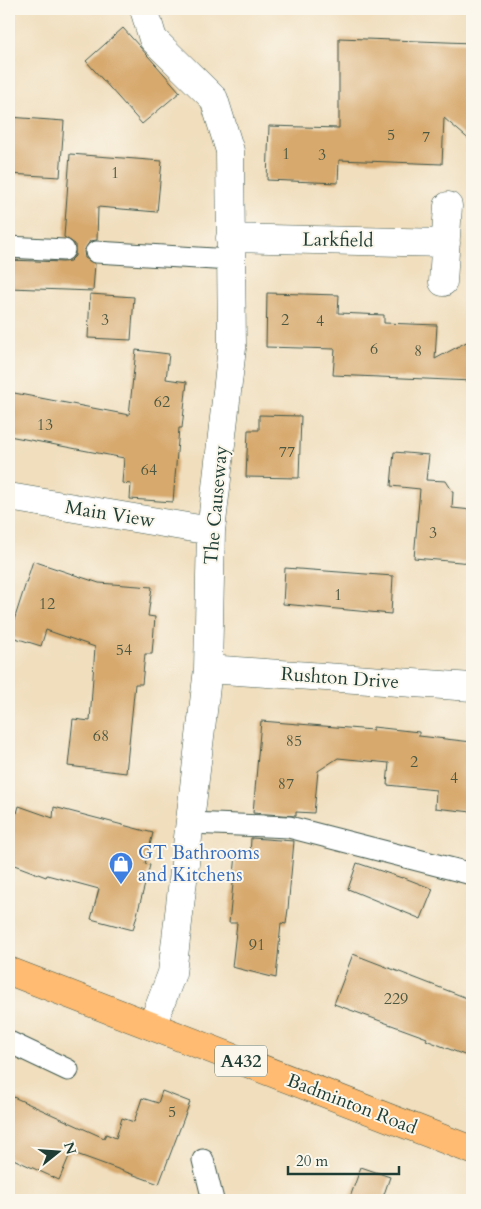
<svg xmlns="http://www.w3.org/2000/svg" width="481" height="1209" font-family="Cardo,serif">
<rect width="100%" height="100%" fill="#fbf7ec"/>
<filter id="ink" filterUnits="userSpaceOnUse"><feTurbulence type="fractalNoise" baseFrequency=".02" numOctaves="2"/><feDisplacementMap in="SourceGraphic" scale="10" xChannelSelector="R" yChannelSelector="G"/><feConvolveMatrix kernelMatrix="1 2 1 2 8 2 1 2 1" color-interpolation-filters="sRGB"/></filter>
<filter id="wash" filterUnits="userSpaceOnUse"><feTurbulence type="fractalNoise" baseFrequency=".0096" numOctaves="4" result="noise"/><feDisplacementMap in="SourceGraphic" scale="20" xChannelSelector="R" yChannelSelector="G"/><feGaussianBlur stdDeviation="1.12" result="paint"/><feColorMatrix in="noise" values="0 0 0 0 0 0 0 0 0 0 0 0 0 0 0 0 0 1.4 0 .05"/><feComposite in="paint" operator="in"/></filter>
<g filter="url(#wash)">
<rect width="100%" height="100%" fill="#f0debd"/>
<g id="blocks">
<path fill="#d7a96d" d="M123,28l57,64 -38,32 -56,-63z
M339,38l133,5v99l-28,-24 -2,46 -103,-4 -1,23 -71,-3 2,-54 70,2z
M9,117l55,4 -4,56 -51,-3z
M70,154l92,7 -5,51 -59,-5 -1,33 -7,1 -6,10 1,7 10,6 -2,27 -84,-3v-28l54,2 7,-1 5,-5v-12l-11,-7z
M267,293l72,2 -1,18 46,2v8l53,2 -2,34 37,-20v42l-139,-6 2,-26 -69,-2z
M90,294l44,3 -3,43 -43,-2z
M136,350l33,4 -3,25 21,3 -5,46h-3l-6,74 -43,-3 1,-15 -9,-1 2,-25 -115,-22v-44l120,23z
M259,415l42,1 -2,62 -53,-1 2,-47h11z
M394,452l35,3 -3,25 20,1 7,11 -1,16 20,2v53l-58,-5 6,-69 -29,-3z
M33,561l66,22 53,4 -4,29 7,1 -3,37h-7l-3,30h-7l-9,89 -58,-7 5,-47 17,2 5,-74 -49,-17 -5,16 -32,-10z
M285,568l108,8 -2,38 -108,-10z
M261,721l112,9v-3l46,5v4l53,6v70l-37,-4 1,-18 -49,-5 2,-22 -51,-5 -20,13 -4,42 -18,-1v4l-43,-3z
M19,806l34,12 1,-11 99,26 -8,31 5,1 -17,65 -42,-11 8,-30 -52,-14 -1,2 -37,-14v-54l8,4z
M251,838l43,3 -6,68 -2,15 -5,-1 -5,55 -44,-11 5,-44h-8l7,-68 14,1z
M357,863l45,15v-1l31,12 -12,30 -73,-30z
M353,954l119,46v58l-46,-18 1,-2 -93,-34z
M162,1091l28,11 -31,82 -88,-32 -12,28 -50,-23v-62l95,43 2,-4 10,4 6,-20 12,4 8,-24 16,5z
M361,1167l29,10 -8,23h-33z"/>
</g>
</g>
<g filter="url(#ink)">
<use href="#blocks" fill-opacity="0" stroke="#3e5549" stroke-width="1"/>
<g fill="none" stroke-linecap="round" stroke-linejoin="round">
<defs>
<path id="service" d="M9,247l55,3
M96,252l135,8
M190,823l99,4 183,47
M9,1042l59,28
M203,1160l10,40"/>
<path id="minor" d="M144,9l9,30 61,60 16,52 2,197 -21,183 -3,138 -36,304 -20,53
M230,238l216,5
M443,282l5,-76
M9,497l202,34
M208,669l264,18"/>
<path id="primary" d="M9,971l463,179"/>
</defs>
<use href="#service" stroke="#3e5549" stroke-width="23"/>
<use href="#minor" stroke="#3e5549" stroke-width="29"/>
<use href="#primary" stroke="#3e5549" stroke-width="29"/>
<use href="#service" stroke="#fff" stroke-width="21"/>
<use href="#minor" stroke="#fff" stroke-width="28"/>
<use href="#primary" stroke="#ffbb71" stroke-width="28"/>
</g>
</g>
<defs>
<symbol id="shop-pin" viewBox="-11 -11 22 30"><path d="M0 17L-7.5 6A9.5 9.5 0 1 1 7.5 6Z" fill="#3f7fe0" stroke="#fbf7ec"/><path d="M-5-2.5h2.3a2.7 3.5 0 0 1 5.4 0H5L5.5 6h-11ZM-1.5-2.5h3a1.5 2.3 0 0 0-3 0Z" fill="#fff"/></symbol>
</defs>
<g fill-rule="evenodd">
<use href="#shop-pin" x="107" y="850" width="28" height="38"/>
</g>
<g text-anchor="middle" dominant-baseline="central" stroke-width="4" stroke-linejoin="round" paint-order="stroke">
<g font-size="16" fill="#4d5842">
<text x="391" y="135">5</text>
<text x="426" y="137">7</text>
<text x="286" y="154">1</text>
<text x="322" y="155">3</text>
<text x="115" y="173">1</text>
<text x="105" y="320">3</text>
<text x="285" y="320">2</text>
<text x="320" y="321">4</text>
<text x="374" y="349">6</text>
<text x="418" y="351">8</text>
<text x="162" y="402">62</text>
<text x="45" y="425">13</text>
<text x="287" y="452">77</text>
<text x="149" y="470">64</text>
<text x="433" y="533">3</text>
<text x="338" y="595">1</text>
<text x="47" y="604">12</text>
<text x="124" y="650">54</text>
<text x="101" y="736">68</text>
<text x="294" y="741">85</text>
<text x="414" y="762">2</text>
<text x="454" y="778">4</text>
<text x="286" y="784">87</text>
<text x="257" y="945">91</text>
<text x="396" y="999">229</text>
<text x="172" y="1112">5</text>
</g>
<rect fill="#fbf7ec" stroke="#61756b" stroke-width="1" x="215" y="1045.5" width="52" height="31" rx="4"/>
<g font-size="18" font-weight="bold" fill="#1f3d34">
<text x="241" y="1061">A432</text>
</g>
<g font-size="19" fill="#1f3d34" stroke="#fbf7ec">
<text transform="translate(338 240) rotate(1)">Larkfield</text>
<text transform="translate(216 505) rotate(-85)">The Causeway</text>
<text transform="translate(110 514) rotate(9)">Main View</text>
<text transform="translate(340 678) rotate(4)">Rushton Drive</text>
<text transform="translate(352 1104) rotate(21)">Badminton Road</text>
</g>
<g font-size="19" fill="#366cbe" stroke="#fbf7ec" text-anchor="start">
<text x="138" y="853">GT Bathrooms<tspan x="138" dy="22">and Kitchens</tspan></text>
</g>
</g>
<rect width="481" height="1209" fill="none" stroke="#fbf7ec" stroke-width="30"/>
<g transform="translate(58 1152) rotate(73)" stroke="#fbf7ec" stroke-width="4" paint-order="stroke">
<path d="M0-4L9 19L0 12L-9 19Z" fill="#1f3d34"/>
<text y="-8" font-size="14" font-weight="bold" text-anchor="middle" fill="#1f3d34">N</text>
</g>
<path d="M288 1166v8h111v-8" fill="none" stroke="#1f3d34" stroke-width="2.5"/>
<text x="296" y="1166" font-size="15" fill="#1f3d34" stroke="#fbf7ec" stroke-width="4" paint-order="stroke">20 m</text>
</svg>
